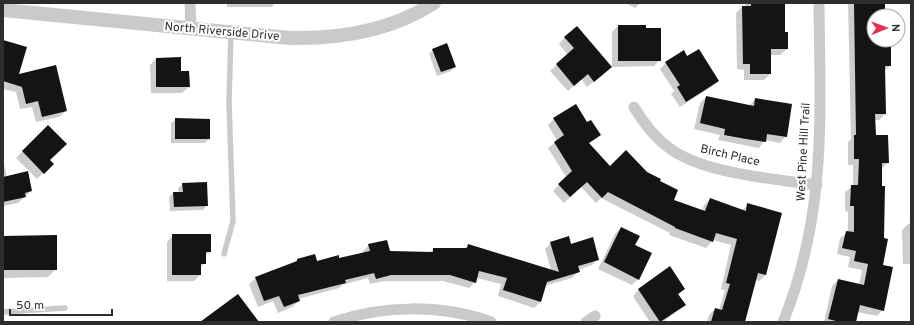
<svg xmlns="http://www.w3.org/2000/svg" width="914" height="325" font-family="Overpass,sans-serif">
<rect width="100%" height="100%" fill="#fff"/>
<path fill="#0003" d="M227,3h48l-3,4h-45z
M625,3h15l-5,5z
M745,3h33l9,46 -7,6h-10v19l-6,6h-20v-10l-7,-1 -1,-56 6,-6h3z
M848,3h36v13l5,-1v1h-15v24h15l1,26 -6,5 1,43 -6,6h-4v16l13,27 -7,6 2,141 -6,6 -20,-4 -2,10h-31l8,-36 6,-6 21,5 3,-15 -14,-3 2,-10 -13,-3 3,-16 8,-6v-20l-3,-1v-19l8,-6v-21h-5v-23l3,-3z
M618,26l42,34 -6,6 -42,1v-35z
M565,37l40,36 -18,14 -6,-8 -13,12 -18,-20 18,-16 -9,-11z
M3,41l14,34 49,36 -7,6 -23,5 -4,-15 -12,2 -4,-17 -13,-3z
M433,50l22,17 -4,4 -14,5 -8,-22z
M687,57l31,24 -7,6 -31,20 -9,-13 3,-3 -14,-22 6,-6z
M156,59l33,28 -7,6h-31l-1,-28z
M706,97l43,9 6,-7 31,37 -6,7 -15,-3 -6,8 -41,-8 2,-5 -26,-6 6,-26z
M576,105l11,19 13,11 -12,9 22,23 36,6 12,8 14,19 30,11 2,-6 6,-6 32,11 6,-5 33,9 -15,61 -7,6 -4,-1 -11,42h-37l2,-7 6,-6 4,1 6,-20 -4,-1 10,-44 -18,-5 -7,8 -37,-13 1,-2 -69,-35 -5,5 -15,-16 -17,16 -11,-12 13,-14 -18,-29 9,-7 -9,-16 6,-6z
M176,119l33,20 -4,4h-34v-20z
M48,126l1,35 3,3 -15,15 -21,-21z
M4,164l3,13 24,14 -13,12 -15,3v-41z
M183,184l24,21 -4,5 -33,1 -1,-14 4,-4h6l-1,-5z
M911,223v41h-8l-1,-34 6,-6z
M621,228l13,18 4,33 -6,6 -34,-16 17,-35z
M173,235l37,17 -5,4v7l-5,5v7l-6,6h-27v-39z
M3,237l53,32 -8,8 -45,1z
M551,243l19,2 28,14 -6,6 -14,5 1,1 -7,7 -28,8 -4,16 -6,6 -36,-12 3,-12 -24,-6 -2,4 -6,6 -26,-7h-59l-14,3 -2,-6 -26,7 -3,3 -41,11 1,2 -7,6 -14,6 -5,-12 -15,6 -9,-23 7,-6 38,-15 3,-3 20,2 22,-3 24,-6v-2l6,-6 20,7 41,1 3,-4h31l4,-4 83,25 -6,-21z
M640,288l44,1 -6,6 6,10 -21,17h-13l-16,-24v-3z"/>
<path fill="#141414" d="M751,3l34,1v28h3v17h-17v25h-21v-10h-7l-1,-58h9z
M854,3h31v13h-11v24h17v26h-6l1,48h-11l1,21h12l1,28h-7v23h3l-1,52 4,1 -5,26 10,2 -9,44 -24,-6 -4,17h-16l-12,-3 10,-40 26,6 4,-21 -14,-3 2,-10 -14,-3 4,-17 8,1v-26h-4l1,-21h7l1,-26h-5v-24h2z
M618,25h28v3h15v33h-43z
M577,26l35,41 -18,15 -6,-8 -14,12 -18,-22 18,-16 -10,-11z
M3,40l24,7 -8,27 37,-9 11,46 -25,6 -4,-16 -12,3 -4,-17 -19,-6z
M447,43l9,24 -15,5 -9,-23z
M699,49l20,32 -33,21 -9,-15 3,-2 -15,-23 19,-12 3,6z
M181,57v14h8l1,16h-34v-29z
M706,96l48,10 1,-8 37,6 -5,33 -20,-3 -1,8 -20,-3 -22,-4 1,-6 -25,-6z
M576,104l11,18 4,-2 10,15 -12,8 21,23 16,-16 21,22 14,7 -1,2 18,9 -4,10 31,11 5,-13 36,13 1,-8 35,10 -16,62 -8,-2 -13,49h-34l4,-14 7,2 8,-26 -4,-1 11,-44 -21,-6 -3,9 -38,-14v-1l-67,-35 -6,6 -15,-16 -17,15 -12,-13 14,-13 -18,-29 10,-7 -11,-17z
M175,118l35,1v20h-35z
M48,125l19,19 -17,16 4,4 -10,10 -22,-23z
M28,171l4,20 -7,2 1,4 -23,5v-25z
M207,182l1,24 -34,1 -1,-15h10l-1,-9z
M621,227l19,9 -5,9 17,8 -13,27 -35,-18z
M172,234h39v18h-5v12h-5v11h-29z
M57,235v35h-54v-34z
M569,236l2,8 22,-7 6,23 -21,6 2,6 -33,10 -6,20 -38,-12 4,-12 -28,-7 -3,12 -26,-8h-59l-15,4 -2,-6 -29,7 1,3 -48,12 2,6 -16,6 -5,-11 -15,5 -9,-24 42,-16v-2l18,-5 2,7 22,-6v3l31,-7 -2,-7 19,-4 3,11 43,1v-4h34l1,-4 91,28 -9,-30z
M670,266l15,23 -7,5 8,11 -26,17 -22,-33z
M238,294l21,28h-59z"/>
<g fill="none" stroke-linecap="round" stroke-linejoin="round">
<path stroke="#cacaca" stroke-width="5.5" d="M224,254l9,-33 -4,-119 2,-69
M3,312l62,-4"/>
<path stroke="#cacaca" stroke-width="11" d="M190,3l1,26
M634,107c10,17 22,32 38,43 35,24 103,29 145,35
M334,322c49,-17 107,-18 157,0
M586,322l9,-6
M783,322c44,-107 37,-207 36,-319"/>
<path stroke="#cacaca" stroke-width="14" d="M3,10l287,28c50,1 101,-7 144,-35"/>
</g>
<g text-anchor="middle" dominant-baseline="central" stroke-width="4" stroke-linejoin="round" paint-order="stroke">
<g font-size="12" fill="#2d2d2d" stroke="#fff">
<text transform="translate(222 32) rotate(5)">North Riverside Drive</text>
<text transform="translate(804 152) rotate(-87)">West Pine Hill Trail</text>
<text transform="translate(730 156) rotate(13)">Birch Place</text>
</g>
</g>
<rect width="914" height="325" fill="none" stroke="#2d2d2d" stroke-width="8"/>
<g transform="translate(886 28) rotate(89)"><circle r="19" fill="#ffffff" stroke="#ababab"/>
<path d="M0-3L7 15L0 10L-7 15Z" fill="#e03253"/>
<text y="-6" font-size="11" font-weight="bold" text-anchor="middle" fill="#2d2d2d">N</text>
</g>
<path d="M10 309v6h102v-6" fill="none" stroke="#2d2d2d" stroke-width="2"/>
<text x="16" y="309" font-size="12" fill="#2d2d2d" stroke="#ffffff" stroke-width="3" paint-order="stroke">50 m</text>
</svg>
